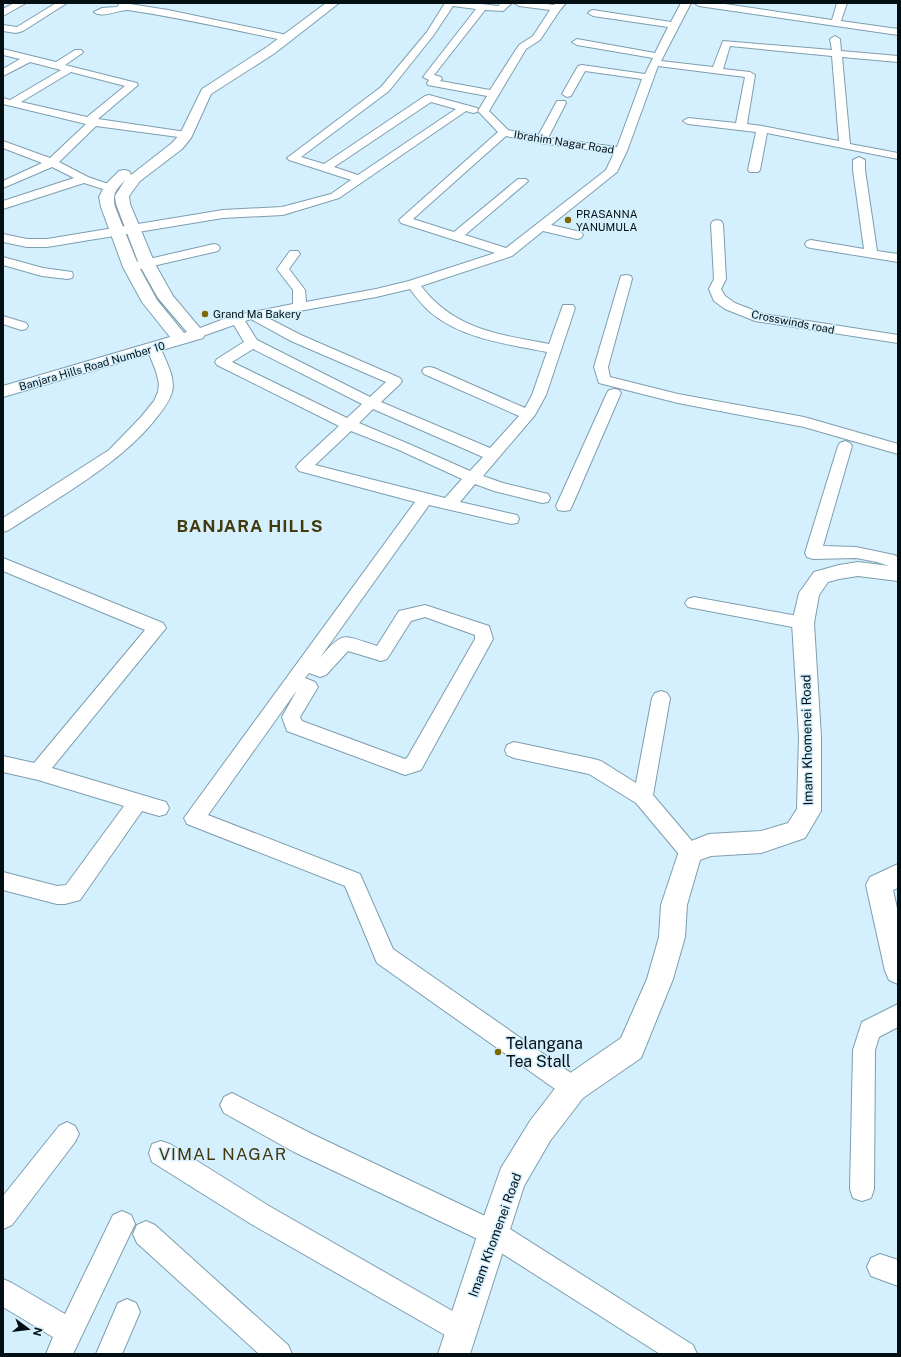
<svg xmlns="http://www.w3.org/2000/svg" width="901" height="1357" font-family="'Public Sans',sans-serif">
<rect width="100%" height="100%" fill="#d4f0fe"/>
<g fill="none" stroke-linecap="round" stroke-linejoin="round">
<defs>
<path id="minor" d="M14,3h12l-23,13v-7z
M56,3h11l-44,28 -7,2 -13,-2v-6l14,2z
M120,3h11l-1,1 38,6 119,25 5,3 -5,3c-53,-11 -105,-23 -159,-31 -7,-1 -27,9 -34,2l8,-4 15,-1z
M445,3h28l25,3 3,-3h11l-9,8 -18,-1 -51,65 7,2 1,2 -2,2 50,9 29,-45 14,-9 17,-26 -31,-4 -5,-3h25l15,2 2,-2h10l-6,7 -20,30 -14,9 -37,62 19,19 30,6 19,-35h8l1,2 -18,35 69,9 25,-68 -57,-8 -14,25 -4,1 -5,-3 16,-28 4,-1 63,9 8,-16 -76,-13 -5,-3 5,-3 78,14 13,-26 -75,-11 -5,-3 2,-2 3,-1 78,12 10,-19h10l-30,58 52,6 10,-26 109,9 -2,-11 5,-3 5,3 1,12 57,5v6l-56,-5 8,87 48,9v6l-131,-26 -7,37 -2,2h-8l-2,-2 8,-38 -68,-8 -5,-3 5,-3 48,5 9,-46 -87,-11 -31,85 -10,21 -66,53 30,7 2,3 -2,3 -4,1 -34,-8 -31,25 -91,30c34,44 77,48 128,58l14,-39h10l2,3 -29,87 -11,20 -52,61 20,7 45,11 2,4 -2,4 -6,1 -48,-12 -19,-7 -15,18 57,13 2,4 -2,4 -6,1 -82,-19 -110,154c25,-29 23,-24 58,-13l22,-35 26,-6 64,21 4,13 -72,131 -16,5 -118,-44 -5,-14 15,-27 -89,125 152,59 33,75 188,131 4,8 -4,8 -8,4 -8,-4 -188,-133 -32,-77 -158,-62 -3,-6 231,-316 -116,-31 -3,-4 3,-4 40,-37 -122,-61 -2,-3 2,-3 27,-17 -10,-17 -37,13 -5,-1 -2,-3 2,-3 40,-15 61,-12v-14l-16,-21 13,-18h8l2,3 -11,15 16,21 1,12 70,-13 33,-8 86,-28 -94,-30 -2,-3 99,-88 -20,-21 9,-15 -59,-11 -1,-2 2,-3 -6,-3 53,-68 -23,-3 -20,30 -44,55 -88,66 23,7 101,-68 4,-1 48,13 1,2 -1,2 -4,1 -7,-2 -127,87 -56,17 -60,3 -176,29h-20l-24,-5v-8l24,5h20l176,-29 59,-3 49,-13 20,-14 -62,-20 -2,-2 94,-71 46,-55zM730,46l102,10 7,85 -77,-15 -15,-2 8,-49 -5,-3 -27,-3zM431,102l25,7 -98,66 -24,-8zM506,136l35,7 73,10 -8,17 -100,78 -41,-13 61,-52 2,-2 -2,-2h-8l-64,53 -41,-13zM410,289c6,8 12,16 20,23 32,27 77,32 117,40l-15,43 -7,13 -91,-40 -5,-1 -5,1 -2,3 2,3 95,42 -29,32 -109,-46 19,-18 2,-3 -2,-3 -99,-43 -35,-18 110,-20zM251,319l40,22 95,41 -16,15 -113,-57 -12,-19zM253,349l109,55 -15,14 -115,-56zM373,409l110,48 -13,14 -61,-27 -50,-21zM351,431l48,19 63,29 -17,19 -130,-33zM425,617l50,18v4l-68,119 -2,1 -103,-38 -2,-4 18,-30 -3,-5 -10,-4 4,-5 11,4 6,-2 22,-24 33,10 6,-2 24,-38z
M694,3h24l114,17 5,-17h10l-6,18 57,8v6l-199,-29z
M3,49l53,13 19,-12h6l2,2 -2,2 -16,11 72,18 1,2 -40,34 88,13 5,3 -5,3 -90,-12 -37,36 29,15 26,9 2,2 -2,2h-8l-22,-7 -81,26v-8l71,-23 -22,-11 -49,21v-7l39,-18 -39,-15v-7l47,17 36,-34 -83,-20v-6l7,2 51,-30 -31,-8 -27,14v-7l17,-10 -17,-4zM71,72l54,14 -38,31 -66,-15z
M859,157l6,3v10l12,81 21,3v8l-87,-14 -4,-1 -2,-3 2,-3 4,-1 53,9 -11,-79v-10z
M717,220l4,1 2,3 3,55 -5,10 4,7 10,7 28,11 135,21v8l-143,-22 -30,-12 -11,-8 -5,-12 5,-10 -3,-55 2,-3z
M214,244l4,1 2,3 -2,3 -87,20 -4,-1 -2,-3 2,-3z
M3,257l40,11 29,4 1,3 -1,3 -5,1 -25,-3 -39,-11z
M626,275l5,1 1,3 -24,88 2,10 68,17 126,23 94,27v10l-94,-27 -126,-24 -79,-20 -5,-16 26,-88 1,-3z
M3,316l23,7 2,3 -2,3 -5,1 -18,-6z
M154,345l5,1 2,3c5,13 15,29 11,43 -3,11 -11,20 -18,29 -37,45 -97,77 -145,109l-6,2v-14l106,-68 32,-33 13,-16 4,-9 1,-8 -3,-13 -9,-22 2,-3z
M614,389l5,1 2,3 -49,113 -2,4 -6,1 -6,-1 -2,-4 51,-113 2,-3z
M845,441l5,2 2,3 -29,100 33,1 38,8 4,2v12l-21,-7 -21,-4 -43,1 -6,-2 -2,-4 33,-107 2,-3z
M3,558l160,65 3,5 -114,140 107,32 7,2 3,6 -3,6 -7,2 -17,-5 -62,89 -15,4h-8l-54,-14v-18l54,14 9,-1 58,-79 -86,-26 -35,-8v-16l31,7 111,-133 -142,-59z
M694,597l109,20 6,1 3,5 -3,5 -6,1 -115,-22 -3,-4 3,-4z
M661,691l6,2 3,5 -17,97 44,52 3,6 -3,6 -7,3 -7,-3 -47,-56 -47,-29 -75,-16 -7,-3 -2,-5 2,-5 7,-3 80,17 7,2 35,22 16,-85 3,-5z
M898,1004v23l-19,10 -4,13 -1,139 -3,9 -9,3 -9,-3 -3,-9 3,-139 9,-28z
M232,1093l80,41 190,90 191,121 4,9h-37l-176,-112 -190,-90 -70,-39 -4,-8 4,-8z
M67,1122l8,4 4,8 -4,8 -63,83 -9,4v-33l56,-70z
M161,1141l9,3 99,62 201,115 4,9 -4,9 -9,4 -9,-4 -201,-115 -99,-62 -3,-9 3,-9z
M122,1211l9,4 4,9 -62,130h-27l7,-17 -50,-30v-28l9,4 53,31 48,-99z
M146,1221l9,4 133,120 4,9h-33l-122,-111 -4,-9 4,-9z
M880,1254l18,6v26l-27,-10 -4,-9 4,-9z
M127,1299l9,4 4,9 -18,42h-26l22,-51z"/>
<path id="tertiary" d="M858,562l40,5v14l-40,-5 -19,3 -11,3 -9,13 -5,28 7,114v74l-16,27 -44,15 -50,3 -11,4 -13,45 -2,32 -12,42 -32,79 -58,40 -33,43 -26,45 -54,168h-32l40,-121 23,-65 29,-47 33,-43 58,-40 26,-59 12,-42 2,-32 20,-60 28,-11 52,-3 27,-8 9,-14 2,-72 -7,-114 7,-30 15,-21 25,-7z
M898,864v24l-5,2 5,23v71l-9,-4 -4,-9 -19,-86 4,-8z"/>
<path id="secondary" d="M326,3h13l-64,50 -64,41 -20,44 -9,11 -42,32 -11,15 1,8 25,60 18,32 32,38 -2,4 -200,59v-11l167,-49 -28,-35 -19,-35 -22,-60 -2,-10 6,-12 14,-14 5,-1 5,1 2,4 41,-32 8,-9 22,-45 65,-42zM125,180l-10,16 1,8 23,60 19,34 29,34 -3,1 -27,-33 -18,-33 -24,-60c-3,-14 1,-17 10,-27z"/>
</defs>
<use href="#minor" stroke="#7d9eae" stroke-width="2"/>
<use href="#tertiary" stroke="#7d9eae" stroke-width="2"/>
<use href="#secondary" stroke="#7d9eae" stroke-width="2"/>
<use href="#minor" fill="#fff" fill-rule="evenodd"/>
<use href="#tertiary" fill="#fff" fill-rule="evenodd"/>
<use href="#secondary" fill="#fff" fill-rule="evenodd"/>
</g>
<g fill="#7e6900" stroke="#d4f0fe" stroke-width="1.5">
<circle cx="568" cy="220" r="4"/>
<circle cx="205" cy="314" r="4"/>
<circle cx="498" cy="1052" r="4"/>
</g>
<g text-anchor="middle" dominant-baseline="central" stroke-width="3" stroke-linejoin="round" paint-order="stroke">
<g font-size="11" fill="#040f14" stroke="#d4f0fe">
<text transform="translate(564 142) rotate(9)">Ibrahim Nagar Road</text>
<text transform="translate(793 322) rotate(11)">Crosswinds road</text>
<text transform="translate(92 366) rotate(-16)">Banjara Hills Road Number 10</text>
</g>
<g font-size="11" fill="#040f14" stroke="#d4f0fe" text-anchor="start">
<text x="576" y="214">PRASANNA<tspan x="576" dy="13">YANUMULA</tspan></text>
<text x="213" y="314">Grand Ma Bakery</text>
</g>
<g font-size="13" fill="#040f14" stroke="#d4f0fe">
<text transform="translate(807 740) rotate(-91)">Imam Khomenei Road</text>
<text transform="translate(495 1235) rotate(-70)">Imam Khomenei Road</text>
</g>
<g font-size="16" fill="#040f14" stroke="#d4f0fe" text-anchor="start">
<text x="506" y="1043">Telangana<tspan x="506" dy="18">Tea Stall</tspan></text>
</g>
<g font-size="17" font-weight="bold" letter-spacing="1" fill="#43390f" stroke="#d4f0fe">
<text x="250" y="526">BANJARA HILLS</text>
</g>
<g font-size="17" letter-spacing="1" fill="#43390f" stroke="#d4f0fe">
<text x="223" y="1154">VIMAL NAGAR</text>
</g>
</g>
<rect width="901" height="1357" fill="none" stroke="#040f14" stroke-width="8"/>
<g transform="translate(28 1329) rotate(105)" stroke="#d4f0fe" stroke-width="3" paint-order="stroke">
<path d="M0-3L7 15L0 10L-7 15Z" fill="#040f14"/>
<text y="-6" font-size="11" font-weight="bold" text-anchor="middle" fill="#040f14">N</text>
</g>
</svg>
